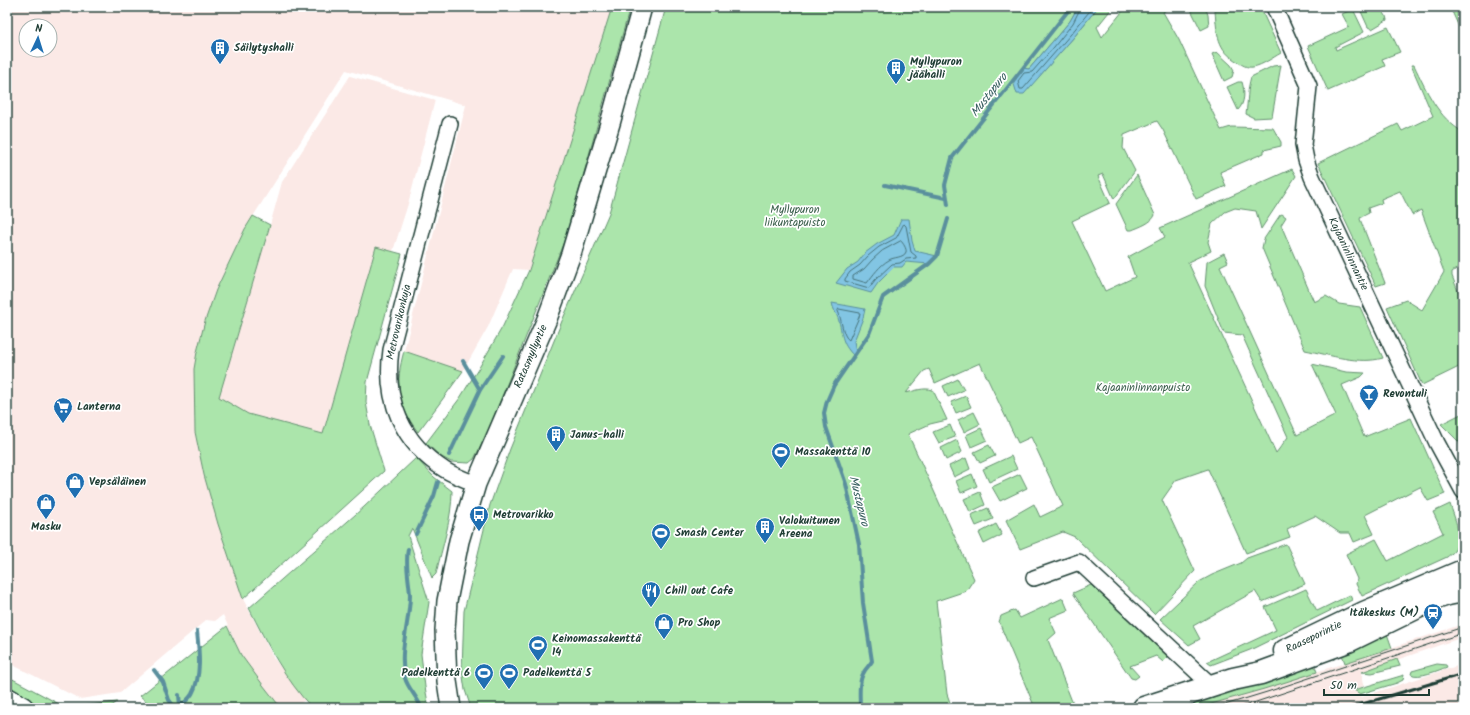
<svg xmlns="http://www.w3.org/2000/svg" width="1470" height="715" font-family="Kalam,sans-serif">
<rect width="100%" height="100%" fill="#fff"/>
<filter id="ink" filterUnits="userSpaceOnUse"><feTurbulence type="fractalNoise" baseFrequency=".025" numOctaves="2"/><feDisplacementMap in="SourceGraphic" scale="8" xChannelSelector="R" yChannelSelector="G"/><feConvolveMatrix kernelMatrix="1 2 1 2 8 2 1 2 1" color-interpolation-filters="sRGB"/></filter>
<g filter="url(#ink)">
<path fill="#fbe9e6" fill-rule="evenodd" d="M7,7h606l-45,152 -39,111 -16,-1 -25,58 -25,44 -59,-20 62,-246 -120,-35 -101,159 -29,61 -19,62 -3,17 1,63 9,43 14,49 25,75 30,58 32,43 -10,8h-14l-18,-23 -22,-30 -18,-40 -8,6 -9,-1 -86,73 -40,6 -73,-37zM26,26h24v24h-24z
M350,76l85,24 -27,104 -15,47 -17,-3 -53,186 -75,-20 -29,-17 51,-172 12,-43z
M1463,624v13l-101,35 2,14 -8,3v3l4,2 1,3 102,-33v44h-266l148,-45z"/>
<path fill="#abe5ab" stroke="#659170" d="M612,7h18l-63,227 -80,200 -13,25 -5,4 -18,-1 -11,-6 -14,-13 34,-45 20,-32 23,-40 26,-56z
M666,7h412l-8,14 -41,48 -5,-1 12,12 38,-43 24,-30h15l-16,20 5,10 24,-30h45l-8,5 16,28 42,90 10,-3 42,1 8,14v4l-17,4v3l-44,19 6,14 -30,13 -33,-69 -6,-9 -33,14 -1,13 12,23 -21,28 -11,-25 -5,2 12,27 -38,18 33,70 30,-14 -7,-20 37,-20 -5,-9 132,-59 4,7 -35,53 -5,-18 -21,-3 -10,4 -13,12 -4,18 3,9 -23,11 88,191 12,-16 -46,-102 -18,-2 -19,-47 2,-24 17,-9 4,9 -8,4 77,169 39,-20 -24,-51 34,8 19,1 -4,4 -19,8 22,52 47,-19 34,76 -17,7 -8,-14 -55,28 9,19 -20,8 -4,-9h-10l-25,-17 -28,13 3,8 -44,16 -38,-84 -32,11 -14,20 33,71 -41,43 -79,-77 -12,-5 -43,17 -14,-29 28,-16 6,13 23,-11 -32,-69 -13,6 -38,-80 -45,20 -6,-14 -5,2 -18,22c8,-2 18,-6 27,-3l14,30 -17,4 -22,10 66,145 -8,12 -30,10 11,93 5,14h-481l-6,-18 -3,-20 2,-59 26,-106 20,-56 52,-128 47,-108z
M1198,7l8,2 2,6 1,11 -8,4 -9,-18v-3z
M1224,7h36l21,46c-9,5 -18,12 -28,14 -6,1 -11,-2 -15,-5 -21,-12 -21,-28 -23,-51z
M1359,7h21l6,9 1,4 -15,9 -4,-2z
M1450,7h13v29z
M1353,9l11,23 -29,15 1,3 52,-23 12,25 -18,7 3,7 -57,25 -20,-45 41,-19 -7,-13z
M1217,52l14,13 3,5 -2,7 -8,4 -12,-27z
M1281,65l-9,52 -18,1 -8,-4c2,-12 1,-25 5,-37l22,-11z
M1411,65h3c12,25 24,53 49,67v132l-11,8v4l11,28v61l-41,20 -35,-78 19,-7 16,10 22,-38 -23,-62 -9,5 -12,-24 -19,8 1,4 -14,5 1,5 -8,4 -1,2 25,64 -9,3 -58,-123 80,-39 4,7 31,-15z
M1238,82h4c3,10 3,21 -4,28l-11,-23z
M1137,175l18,40c-3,8 -16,12 -23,15h-4l-12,-26z
M1282,214l4,3 -5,8 33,77 12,-6 13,8 21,3 23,51c-24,7 -53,-3 -78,-8l-43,-102 2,-9 16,-24z
M253,216l17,9 -51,172 29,17 75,20 53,-187 26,7 -35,128 -1,20 4,23 14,46 -141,128 -25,-75 -14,-49 -9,-43 -1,-63 3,-17 8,-31 11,-31 29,-61z
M404,351l59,20 -21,29 -24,32c-21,-27 -23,-49 -14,-81z
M958,379l6,11 -16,7 -5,-11z
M966,396l5,11 -15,6 -5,-11z
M974,412l6,12 -16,8 -6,-12z
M1463,413v32l-2,1 -2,-4 -18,-18z
M950,425l5,12 -16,6 -6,-11z
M981,428l6,12 -16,7 -5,-12z
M957,440l5,12 -16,8 -5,-12z
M989,445l6,11 -15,7 -6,-11z
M1011,456l6,13 -28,13 -6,-13z
M416,458l18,19 18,14c0,28 -10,56 -16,83l-4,4 -20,-50 -4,8 21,66 -8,52 4,33 4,21h-117c-27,-29 -45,-64 -63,-100l115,-101z
M966,458l4,11 -16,8 -5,-11z
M972,474l5,12 -16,7 -5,-12z
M1020,474l7,14 -27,13 -8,-14z
M980,492l5,13 -15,7 -6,-13z
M1450,504c4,13 14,34 4,47 -1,2 -5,4 -7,6l-85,39 -6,-12 1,-5 -11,-25 30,-15 12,22 55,-28 -10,-21z
M988,508l5,11 -17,7 -5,-11z
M996,524l6,11 -18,9 -5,-11z
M1286,544l19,40 -43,18 -7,-11 -62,35 7,13 -11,6 -29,-26 39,-37 13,-7 29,-12 6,-5z
M1091,585l77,72 -5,5 -7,-6 -26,10 9,10 -4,3 -4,-1 -58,-85z
M1306,589l11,22 33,-16 2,5 -102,50 -39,15 -4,-3 69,-32 -11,-23z
M1063,598l5,12 -19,8 7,15 -8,7 25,64 -38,4 -36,-86 2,-6 14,-6 5,8z
M227,626l14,29 22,30 18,23h-127l-14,-12z
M1385,628l7,20 -47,15 -5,-14z
M1312,659l5,13 -53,17 -67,19h-31z
M1397,659l3,7 -28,7 -10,-1z
M1437,664l9,1 1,2c-8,3 -29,12 -36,7l1,-3z
M1404,675l-1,5 -6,3 -37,11 -6,-4z
M7,676l52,28 12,3 46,-5 -8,6h-66l-36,-22z"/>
<path fill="#82c5e3" stroke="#5a8f9d" d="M1078,7h20l-24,30 -50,57h-7l-4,-13 10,-13 6,1 41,-48z
M901,219h8l3,22 3,10 22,5 -8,8 -23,-2 -4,5h-8l-16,16 -7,10 -35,-10 11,-14 11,-7 7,-9 12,-9 17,-9z
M832,303l33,6 -2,9 -9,23 2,12 -2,3c-14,-14 -11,-22 -16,-38 -2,-5 -5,-9 -6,-15z"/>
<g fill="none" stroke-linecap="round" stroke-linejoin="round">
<path stroke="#47737a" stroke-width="1" d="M1081,7l-8,16 -19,24 -22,25 -8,1 -6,8 2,8h3l48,-55 22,-27
M904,224l2,2 5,26 5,4v2l-10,1 -6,4 -8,1 -17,16 -6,8 -24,-7v-2l5,-7 10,-7 8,-9 11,-9 17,-9z
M901,241c2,2 6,8 5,11 -2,6 -13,5 -17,8 -9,5 -16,15 -22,23l-14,-4v-3l11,-7 8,-9 10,-9z
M839,309l21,4 -1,4 -10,23c-7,-4 -7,-21 -11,-29z"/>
<path stroke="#5a8f9d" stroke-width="4" d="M885,185l61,13
M948,205l-3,-20 7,-27 119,-151
M463,361l17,29
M449,455l31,-65 23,-34
M416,534l18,-38 4,-14
M408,549c-3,15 1,30 2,46 0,27 -12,56 -5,83 3,11 13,19 16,30
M154,670l9,12 6,18 6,8
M179,695l1,11
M178,708c5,-4 11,-9 14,-14 10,-18 7,-43 5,-63
M860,708c0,-11 -2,-26 4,-36 2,-4 6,-7 8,-11l-9,-58 -4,-59 -13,-60 -20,-57 -2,-14 3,-12 7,-16 35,-51 14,-37 46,-33 8,-8 11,-37"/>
<defs>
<g id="minor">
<path id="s1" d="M1274,7l35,79 -6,59 3,15 6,17 125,266 26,48"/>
<path d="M450,124l-59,226c-7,50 11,93 54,120 10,6 21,10 31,14"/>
<path d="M1034,578l45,-16 133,124"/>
</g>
<g id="tertiary">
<path id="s2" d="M451,708l-4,-27 -2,-51 2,-29 12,-60 17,-57 71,-165 24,-65 40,-134 31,-113"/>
</g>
<g id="secondary">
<path id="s3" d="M1285,651l79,-38 99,-42"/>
<path d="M7,699l15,9"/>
<path d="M1144,708l89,-29 28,-6 49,-18 38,-14 88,-43 12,-4 15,-3"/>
</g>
</defs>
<use href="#minor" stroke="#1f3d34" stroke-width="18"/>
<use href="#tertiary" stroke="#1f3d34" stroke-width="22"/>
<use href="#secondary" stroke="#1f3d34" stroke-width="25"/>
<use href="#minor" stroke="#fff" stroke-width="15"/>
<use href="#tertiary" stroke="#fff" stroke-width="19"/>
<use href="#secondary" stroke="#fff" stroke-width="22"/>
<path stroke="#1f3d34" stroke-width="1" d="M1215,708l52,-16 196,-65
M1238,708l225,-75"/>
<path stroke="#1f3d34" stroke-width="3" d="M1349,708l114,-34"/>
</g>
</g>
<defs>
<symbol id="building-pin" viewBox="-11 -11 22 30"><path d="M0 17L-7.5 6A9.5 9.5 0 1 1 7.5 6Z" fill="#1f6fb2" stroke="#fff"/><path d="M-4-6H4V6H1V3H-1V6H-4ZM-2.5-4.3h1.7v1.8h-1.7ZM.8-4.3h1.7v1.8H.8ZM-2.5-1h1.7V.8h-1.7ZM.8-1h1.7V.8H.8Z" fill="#fff"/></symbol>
<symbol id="bar-pin" viewBox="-11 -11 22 30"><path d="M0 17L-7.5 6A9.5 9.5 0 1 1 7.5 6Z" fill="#1f6fb2" stroke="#fff"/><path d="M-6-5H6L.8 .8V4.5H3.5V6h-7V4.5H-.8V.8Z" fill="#fff"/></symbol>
<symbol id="supermarket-pin" viewBox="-11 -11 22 30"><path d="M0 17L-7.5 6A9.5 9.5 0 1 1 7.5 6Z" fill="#1f6fb2" stroke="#fff"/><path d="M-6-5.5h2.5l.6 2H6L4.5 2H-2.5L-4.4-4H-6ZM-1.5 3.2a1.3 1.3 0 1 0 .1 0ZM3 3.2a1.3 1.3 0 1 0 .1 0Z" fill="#fff"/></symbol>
<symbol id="stadium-pin" viewBox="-11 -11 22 30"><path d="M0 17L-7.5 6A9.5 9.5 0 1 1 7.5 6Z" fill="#1f6fb2" stroke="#fff"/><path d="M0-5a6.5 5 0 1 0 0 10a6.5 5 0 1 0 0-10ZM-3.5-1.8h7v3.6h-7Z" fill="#fff"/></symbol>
<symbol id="shop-pin" viewBox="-11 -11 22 30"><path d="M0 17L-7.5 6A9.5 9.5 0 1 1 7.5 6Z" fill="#1f6fb2" stroke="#fff"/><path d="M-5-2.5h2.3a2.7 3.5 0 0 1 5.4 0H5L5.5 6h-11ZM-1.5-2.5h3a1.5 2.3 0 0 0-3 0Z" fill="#fff"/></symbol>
<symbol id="bus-pin" viewBox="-11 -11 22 30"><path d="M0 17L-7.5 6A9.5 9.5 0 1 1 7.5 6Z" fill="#1f6fb2" stroke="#fff"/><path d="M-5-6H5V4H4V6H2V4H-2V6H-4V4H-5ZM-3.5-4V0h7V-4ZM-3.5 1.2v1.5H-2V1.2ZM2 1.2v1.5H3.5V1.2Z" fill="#fff"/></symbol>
<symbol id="restaurant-pin" viewBox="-11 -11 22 30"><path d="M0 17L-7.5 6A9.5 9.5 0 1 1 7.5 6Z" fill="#1f6fb2" stroke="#fff"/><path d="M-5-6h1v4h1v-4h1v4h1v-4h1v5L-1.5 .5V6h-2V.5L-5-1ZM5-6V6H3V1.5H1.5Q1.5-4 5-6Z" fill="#fff"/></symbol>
<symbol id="station-pin" viewBox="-11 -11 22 30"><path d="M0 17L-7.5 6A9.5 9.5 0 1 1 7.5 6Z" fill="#1f6fb2" stroke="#fff"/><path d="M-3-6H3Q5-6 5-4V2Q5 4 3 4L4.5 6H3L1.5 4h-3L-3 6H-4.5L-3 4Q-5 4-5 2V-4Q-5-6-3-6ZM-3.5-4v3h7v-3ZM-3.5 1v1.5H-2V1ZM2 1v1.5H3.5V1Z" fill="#fff"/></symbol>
</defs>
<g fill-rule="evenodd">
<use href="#building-pin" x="209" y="37" width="22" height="30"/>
<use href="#building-pin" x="885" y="57" width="22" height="30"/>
<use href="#bar-pin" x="1358" y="383" width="22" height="30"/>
<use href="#supermarket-pin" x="52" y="396" width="22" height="30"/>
<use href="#building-pin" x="545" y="424" width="22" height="30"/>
<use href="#stadium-pin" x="770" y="441" width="22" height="30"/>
<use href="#shop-pin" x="64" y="471" width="22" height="30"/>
<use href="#shop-pin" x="35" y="492" width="22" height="30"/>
<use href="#bus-pin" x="468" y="504" width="22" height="30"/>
<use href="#building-pin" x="754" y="516" width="22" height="30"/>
<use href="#stadium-pin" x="650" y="522" width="22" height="30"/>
<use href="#restaurant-pin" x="640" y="580" width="22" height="30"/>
<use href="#station-pin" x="1422" y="602" width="22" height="30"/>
<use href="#shop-pin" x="653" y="612" width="22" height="30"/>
<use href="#stadium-pin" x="527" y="634" width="22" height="30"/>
<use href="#stadium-pin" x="473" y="662" width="22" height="30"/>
<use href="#stadium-pin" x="498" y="662" width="22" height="30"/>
</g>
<g text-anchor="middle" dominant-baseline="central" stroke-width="3.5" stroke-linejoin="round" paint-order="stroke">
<g font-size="11" font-weight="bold" fill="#1f3d34" stroke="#fff" text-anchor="start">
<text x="234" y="48">Säilytyshalli</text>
<text x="910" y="62">Myllypuron<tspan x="910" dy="13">jäähalli</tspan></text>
<text x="1383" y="394">Revontuli</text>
<text x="77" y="407">Lanterna</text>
<text x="570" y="435">Janus-halli</text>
<text x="795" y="452">Massakenttä 10</text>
<text x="89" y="482">Vepsäläinen</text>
<text x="493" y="515">Metrovarikko</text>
<text x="779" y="521">Valokuitunen<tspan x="779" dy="13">Areena</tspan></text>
<text x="46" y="527" text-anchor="middle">Masku</text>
<text x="675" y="533">Smash Center</text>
<text x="665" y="591">Chill out Cafe</text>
<text x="1419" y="613" text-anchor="end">Itäkeskus (M)</text>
<text x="678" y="623">Pro Shop</text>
<text x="552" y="639">Keinomassakenttä<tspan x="552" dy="13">14</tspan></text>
<text x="470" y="673" text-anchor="end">Padelkenttä 6</text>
<text x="523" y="673">Padelkenttä 5</text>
</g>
<g font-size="11" fill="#3b5f4c" stroke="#fff">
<text x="795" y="210">Myllypuron<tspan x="795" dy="13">liikuntapuisto</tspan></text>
<text x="1143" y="388">Kajaaninlinnanpuisto</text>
</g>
<g font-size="11" fill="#1f3d34" stroke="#fff">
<text stroke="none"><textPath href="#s1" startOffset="264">Kajaaninlinnantie</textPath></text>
<text transform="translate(399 322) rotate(-77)">Metrovarikonkuja</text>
<text stroke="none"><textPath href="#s2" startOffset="367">Ratasmyllyntie</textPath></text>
<text stroke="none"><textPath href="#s3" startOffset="32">Raaseporintie</textPath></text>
</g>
<g font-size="12" font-style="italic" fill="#385f60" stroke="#fff">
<text transform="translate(989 95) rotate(-52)">Mustapuro</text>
<text transform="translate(859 501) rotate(76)">Mustapuro</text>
</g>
</g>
<rect width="1470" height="715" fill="none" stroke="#fff" stroke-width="24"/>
<rect x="12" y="12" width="1446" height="691" fill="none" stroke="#1f3d34" stroke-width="1.5" filter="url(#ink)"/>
<g transform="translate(38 38) rotate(4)"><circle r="19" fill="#ffffff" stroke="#a5b1ae"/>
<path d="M0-3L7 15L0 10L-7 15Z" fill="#1f6fb2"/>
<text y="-6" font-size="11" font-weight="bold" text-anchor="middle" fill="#1f3d34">N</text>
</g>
<path d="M1324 689v6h105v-6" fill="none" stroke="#1f3d34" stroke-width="2"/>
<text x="1330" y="689" font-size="12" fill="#1f3d34" stroke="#ffffff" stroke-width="3" paint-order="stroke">50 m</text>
</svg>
